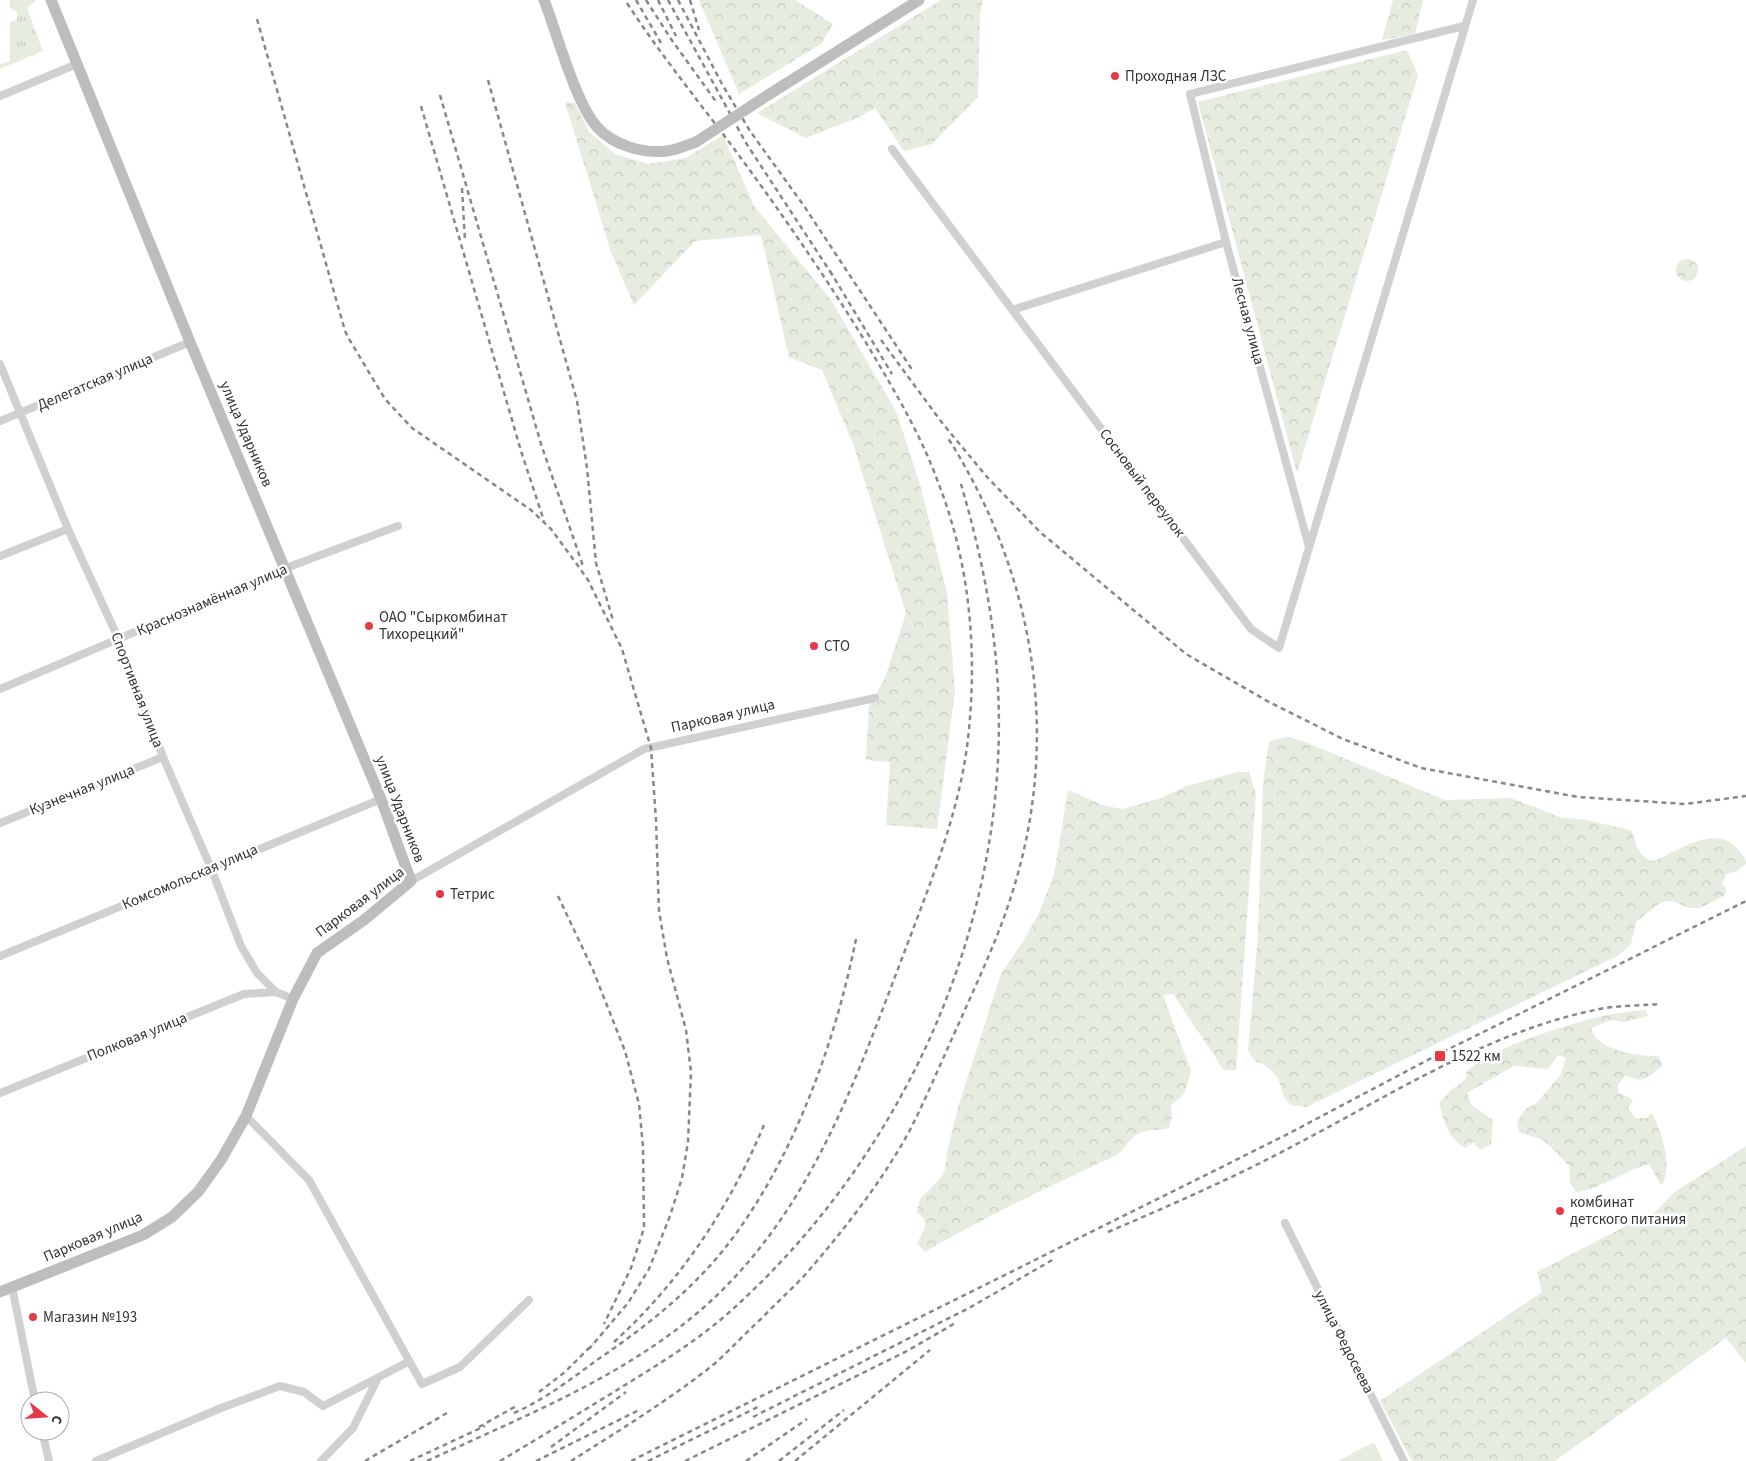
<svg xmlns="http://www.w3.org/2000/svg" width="1746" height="1461" font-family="'Source Sans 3',sans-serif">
<defs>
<pattern id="grass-tufts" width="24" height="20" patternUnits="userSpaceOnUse" patternTransform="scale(1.25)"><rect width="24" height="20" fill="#e6ecdf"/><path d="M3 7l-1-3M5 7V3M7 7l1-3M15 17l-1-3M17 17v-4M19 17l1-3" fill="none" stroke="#c6cbc0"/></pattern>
<pattern id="forest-crowns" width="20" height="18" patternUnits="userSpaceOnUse" patternTransform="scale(1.25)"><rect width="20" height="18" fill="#e6ecdf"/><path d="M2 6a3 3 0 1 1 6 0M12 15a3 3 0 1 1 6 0" fill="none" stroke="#c6cbc0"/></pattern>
</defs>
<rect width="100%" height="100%" fill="#fff"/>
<path fill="url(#grass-tufts)" d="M10,0h26l-9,8 16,43 -43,18v-5l10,-3v-39l7,-2v-8l-7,-4z"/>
<path fill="url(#forest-crowns)" d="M699,0h96l38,24 -12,20 -82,50z
M941,0h42l-3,14 -2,83 -46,47 -28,7 -29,-43 -16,9 -53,21 -49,-25z
M1393,0h30l-8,34 -33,6z
M1407,50l11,25 -121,398 -99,-371z
M565,102l10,1 14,29 26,22 33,10 38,-6 37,-23 31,71 77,94 65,111 25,77 26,105 8,98 -18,138 -51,-4 4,-63 -24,-2 3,-54 16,-28 21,-65 -53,-169 -31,-74 -33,-13 -28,-122 -66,6 -61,64 -23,-53z
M1676 270a11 11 0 1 1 22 0a11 11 0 1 1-22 0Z
M1288,737l17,5 140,58 66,-2 51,20 19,1 45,10 6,2c4,13 7,28 22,30 25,-11 65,-39 85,-10 4,5 7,7 7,13l-9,7 -11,3 -4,10 4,5 -1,6 -25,13h-11l-16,-7 -12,1 -25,20 -5,22 -12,11 -313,152 -16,-2 -7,-10 -5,-18 -13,-12 -10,-4 -7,-10 10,-116 5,-152 5,-36 2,-6z
M1237,772h12l7,22 -20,276h-12l-51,-76 -10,1 28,76 -7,23 -13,11 1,12 -3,11c-10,3 -24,0 -33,7 -8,5 -12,16 -21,21 -65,30 -129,60 -190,96l-8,-9c8,-15 14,-18 0,-31l3,-13 19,-19 6,-10 2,-18 12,-48 42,-130 23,-34 15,-27 15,-38 14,-85 37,16 18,3 38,-11 23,-11z
M1646,1010l2,6 -24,6 -13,-2 -20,8c5,23 47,28 67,28l5,9 -13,11 -10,4 -15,-4 -7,9v7l15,8 -5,8 7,10h11l6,-5c10,23 20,46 11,71h-3l-11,-20c-25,7 -50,26 -73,28l-6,-10 -1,-16 -13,-14 -13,-12 -24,-8 -2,-11 9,-12 11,-6 24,-29 5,-16 -8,-3 -10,14 -34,-3 -47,27 4,12 22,15 -2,24 -10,6 -8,-8 -7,6c-18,-9 -22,-27 -27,-45l11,-12 16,-12 1,-8c29,-22 58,-32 93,-43 31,-10 54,-16 86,-18z
M1746,1146v217l-20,-25 -171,123h-143l-32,-60 162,-109 -5,-20 93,-48 18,-5 28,-28z"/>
<path fill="#e6ecdf" d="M1374,1442l9,19h-45z"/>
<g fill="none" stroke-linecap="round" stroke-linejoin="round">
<path stroke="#d0d0d0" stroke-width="8" d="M0,96l77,-32
M892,149l359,480 28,19 194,-648
M1012,310l214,-68
M0,364l68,165 51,111 44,117 48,111 30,78 16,27 19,19 17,7
M0,421l190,-79
M1309,547l-83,-305 -36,-148 274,-68
M0,556l68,-27
M0,689l286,-121 112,-42
M0,823l163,-66
M411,881l233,-132 231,-51
M0,956l381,-157
M0,1093l244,-99 32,-2
M246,1116l63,64 113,204 38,-17 69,-67
M1285,1223l119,238
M12,1287l23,114
M42,1431l7,30
M96,1461l125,-53 59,-22 24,6 19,14 85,-44
M321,1461l32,-33 25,-50"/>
<path stroke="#bdbdbd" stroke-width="11" d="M544,0c13,33 31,102 53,127 16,18 46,27 70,24 10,-1 20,-6 29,-9
M768,95l151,-95
M0,1292l143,-57 29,-18 26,-25 23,-32 25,-44 47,-117 24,-46 47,-33 47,-39 -30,-82 -191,-457 -139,-342"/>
<path stroke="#888" stroke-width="2.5" stroke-dasharray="5 4" stroke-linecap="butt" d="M636,0l25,43
M646,0l25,39 46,64
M658,0l18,36
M668,0l78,143 87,133
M678,0l44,84 28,47 54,75 109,165
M690,0l9,30
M257,19l88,312 4,8 36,60 27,29 119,82 20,19 25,34 12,17 34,69 29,99 5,72 3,91 8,47 19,72 5,42 -3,70 -6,36 -12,38 -21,53 -21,34 -39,46
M488,80l89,321 10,67 9,95 17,57
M440,95l101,349 42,122
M421,106l100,345 23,70
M462,188l3,53
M830,271l62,103
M881,340l62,84 44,53 53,55 146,122 83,48 74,37 78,29 157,29 107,7 61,-8
M558,896l35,74 32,81 14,53 4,43 1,81 -13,40 -27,56
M1108,1232c63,-27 125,-54 185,-86 96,-50 195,-114 302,-136 20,-5 43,-4 64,-6
M614,1342c67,-61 115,-134 150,-217
M539,1392l26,-20 28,-28
M514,1413c30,-13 57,-34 83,-53 47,-32 93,-68 128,-112 67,-85 110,-204 131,-309
M753,1417l216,-109 85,-49
M479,1427l39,-22
M551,1447l75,-55
M365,1461l82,-48
M410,1461l75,-35
M427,1461c95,-44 195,-83 275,-152 108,-95 152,-225 202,-356 27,-72 58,-146 65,-224 8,-84 0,-168 -31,-247 -18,-49 -44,-92 -70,-136 -44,-72 -92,-141 -142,-208 -35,-46 -70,-90 -101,-138
M500,1461c39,-23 78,-47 117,-71 37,-23 74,-45 108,-74 189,-166 299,-423 269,-675 -6,-54 -18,-105 -33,-157
M536,1461l105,-52
M571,1461c46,-29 93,-58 137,-92 19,-15 35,-34 53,-50 14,-15 29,-28 43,-43 40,-46 78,-94 107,-148 17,-34 32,-70 48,-105 20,-45 41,-89 55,-136 47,-154 20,-313 -66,-449
M631,1461l653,-325 155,-82 307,-153
M648,1461l110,-54
M685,1461l222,-110 50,-29
M746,1461l61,-42
M779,1461l65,-51
M795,1461l135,-111"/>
<path stroke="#bdbdbd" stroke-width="11" d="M696,142l72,-47"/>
</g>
<g fill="#e63946" stroke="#fff" stroke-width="2">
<circle cx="1115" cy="76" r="5"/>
<circle cx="369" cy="626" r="5"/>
<circle cx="814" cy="646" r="5"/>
<circle cx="440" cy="894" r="5"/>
<rect x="1434" y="1050" width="12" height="12" rx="2.5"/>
<circle cx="1560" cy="1211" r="5"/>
<circle cx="33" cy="1317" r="5"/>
</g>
<g text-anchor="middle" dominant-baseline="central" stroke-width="5" stroke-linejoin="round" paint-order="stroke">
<g font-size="15" fill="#333" stroke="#fff" text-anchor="start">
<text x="1125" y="76">Проходная ЛЗС</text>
<text x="379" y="617">ОАО "Сыркомбинат<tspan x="379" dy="17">Тихорецкий"</tspan></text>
<text x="824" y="646">СТО</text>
<text x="450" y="894">Тетрис</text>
<text x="1451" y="1056">1522 км</text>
<text x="1570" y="1202">комбинат<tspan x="1570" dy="17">детского питания</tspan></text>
<text x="43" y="1317">Магазин №193</text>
</g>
<g font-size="15" fill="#333" stroke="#fff">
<text transform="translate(1248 321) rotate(75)">Лесная улица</text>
<text transform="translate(95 382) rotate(-23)">Делегатская улица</text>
<text transform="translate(246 434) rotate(67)">улица Ударников</text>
<text transform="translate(1142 483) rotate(53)">Сосновый переулок</text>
<text transform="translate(212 600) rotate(-23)">Краснознамённая улица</text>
<text transform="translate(137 690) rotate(69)">Спортивная улица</text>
<text transform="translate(723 716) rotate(-13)">Парковая улица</text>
<text transform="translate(82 790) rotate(-22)">Кузнечная улица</text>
<text transform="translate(400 809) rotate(69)">улица Ударников</text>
<text transform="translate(190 877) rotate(-23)">Комсомольская улица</text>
<text transform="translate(360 902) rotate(-37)">Парковая улица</text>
<text transform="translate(137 1037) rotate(-22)">Полковая улица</text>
<text transform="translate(93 1237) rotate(-23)">Парковая улица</text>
<text transform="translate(1344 1342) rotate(63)">улица Федосеева</text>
</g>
</g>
<g transform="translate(45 1416) rotate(107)"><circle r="24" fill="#ffffff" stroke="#adadad"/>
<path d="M0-4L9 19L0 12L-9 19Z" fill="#e63946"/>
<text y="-8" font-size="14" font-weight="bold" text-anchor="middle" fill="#333333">С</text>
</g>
</svg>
